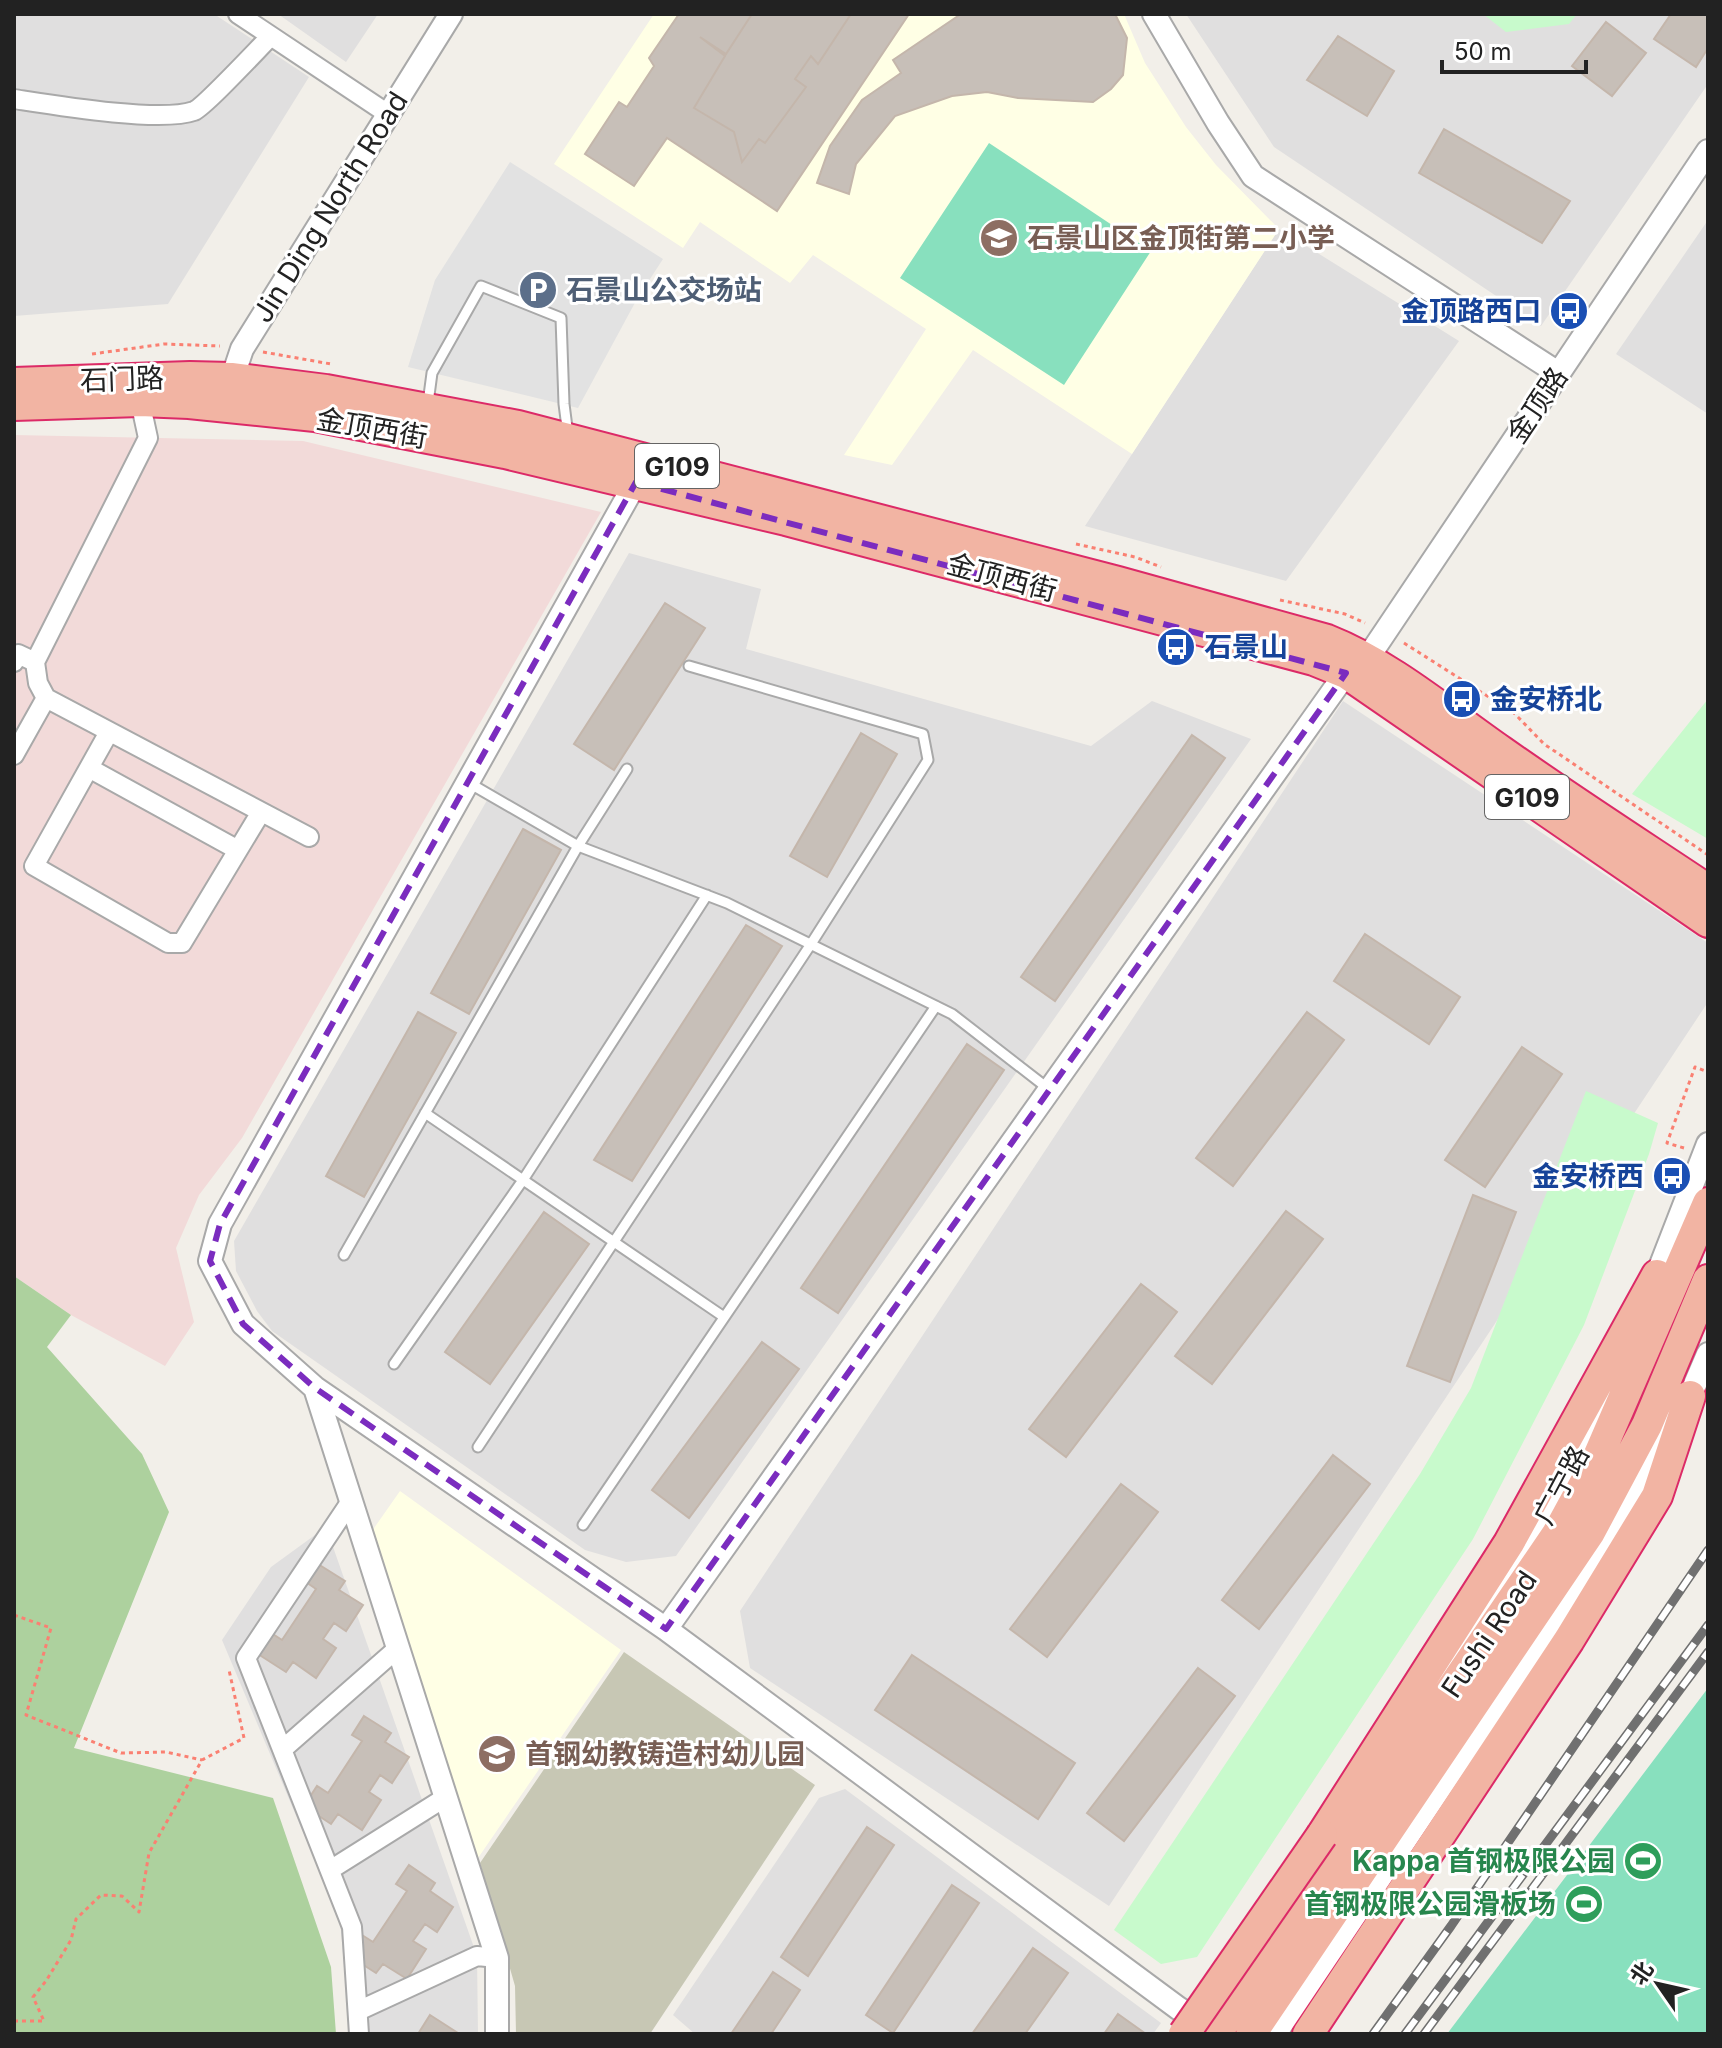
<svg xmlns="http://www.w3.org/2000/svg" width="1722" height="2048" font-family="Inter,'Noto Sans SC',sans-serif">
<rect width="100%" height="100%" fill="#f2efe9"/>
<path fill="#e0dfdf" d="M14,14h200l95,63 -141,227 -154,12z
M278,14h100l-32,48z
M1186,14h522v70l-167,242 -267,-179z
M1708,220v194l-92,-60z
M1279,229l180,112 -173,240 -201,-55z
M629,553l132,36 -15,60 345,97 61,-45 99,38 -575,817 -50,6 -41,-12 -313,-219 -15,-20 -21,-40 -2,-30z
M1343,701l365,242v59l-599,904 -359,-238 -10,-57z
M326,1527l151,429 1,78h-128l-10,-114 -118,-280 49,-73z
M845,1789l316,234 -8,11h-458l-22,-19 146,-217z"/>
<path fill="#f2dad9" d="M14,435l289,6 298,71 -359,626 -43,57 -23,53 18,74 -29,44 -94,-51 -57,-39z"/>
<path fill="#ffffe5" d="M654,14h470l21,49 41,64 30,38 63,64 -147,225 -159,-104 -81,115 -48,-10 82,-126 -113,-74 -23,28 -90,-61 -17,26 -129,-84z
M400,1491l221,159 -143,208 -106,-327z"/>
<path fill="#c7c7b4" d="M624,1652l191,133 -165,249h-134l-1,-48 -35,-123z"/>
<path fill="#add19e" d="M14,1276l57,39 -24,32 95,107 27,58 -95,236 199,50 58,169 5,67h-322z"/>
<path fill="#c8facc" d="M1483,14h94l-8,10 -63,8z
M1708,699v140l-76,-45z
M1586,1091l72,32 -9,31 -65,171 -111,214 -276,418 -36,7 -47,-34 306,-456 51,-86z"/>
<path fill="#88e0be" d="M989,143l162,108 -87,134 -164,-107z
M1708,1688v346h-261z"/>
<path fill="#e2e2e2" d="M510,162l153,97 -26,40 -59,109 -170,-41 27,-87z"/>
<path fill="#c7bfb8" stroke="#c4b6ab" stroke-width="2" d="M679,14h230l-132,197 -110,-73 -33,48 -49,-32 34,-52 8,5 27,-41 -5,-8z
M752,14h99l-33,50 -7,-8 -16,23 11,8 -41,56 -6,-4 -17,23 -8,-30 -40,-24 31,-52 -25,-19 26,17z
M961,14h154l12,24 -4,37 -12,14 -18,13 -75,-4 -31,-6 -35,4 -57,20 -39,48 -7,30 -32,-11 13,-37 32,-46 39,-27 -8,-13z
M1671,14h37v34l-12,19 -42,-28z
M1606,22l40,31 -34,43 -40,-30z
M1338,36l56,35 -27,45 -60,-36z
M1444,129l126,72 -28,42 -123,-70z
M665,603l40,25 -91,142 -40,-26z
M861,733l36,21 -70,123 -37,-21z
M1192,735l33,23 -170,243 -34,-24z
M523,829l38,21 -92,164 -38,-21z
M746,925l36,21 -150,235 -38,-21z
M1365,934l95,63 -31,47 -95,-63z
M418,1012l38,21 -92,164 -38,-21z
M1307,1012l37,28 -111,146 -37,-28z
M967,1044l37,26 -166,243 -37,-25z
M1522,1047l40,27 -77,113 -40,-27z
M1473,1195l43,17 -66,170 -43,-16z
M1286,1211l37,28 -111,145 -37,-28z
M544,1212l45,32 -99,140 -45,-32z
M1141,1284l36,28 -111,145 -37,-28z
M762,1342l37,27 -110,149 -37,-28z
M1333,1455l37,29 -111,145 -37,-29z
M1121,1484l37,28 -111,145 -37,-28z
M318,1564l27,17 -6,9 24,15 -17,26 -12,-8 -11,16 13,9 -20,30 -23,-16 -7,10 -28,-18 13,-21 11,7 34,-51 -10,-7z
M912,1655l163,108 -37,56 -163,-109z
M1198,1668l37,28 -111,145 -37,-28z
M364,1716l27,17 -6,9 24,15 -17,26 -12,-8 -11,17 12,8 -19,30 -24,-16 -7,10 -27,-18 13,-20 11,7 34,-52 -10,-6z
M867,1827l27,18 -86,131 -27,-19z
M409,1865l26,18 -5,8 23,16 -16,25 -12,-8 -12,17 13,8 -19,30 -24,-15 -7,9 -28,-18 14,-20 11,7 34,-51 -11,-7z
M952,1885l27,18 -86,130 -27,-18z
M1033,1948l35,25 -43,61h-53z
M773,1972l27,18 -29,44h-40z
M1118,2014l28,20h-42z
M430,2015l28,18 -40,1z"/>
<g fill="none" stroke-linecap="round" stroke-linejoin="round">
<defs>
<path id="service" d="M428,403l4,-30 49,-87 80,32 3,86 4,31
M469,783l109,63 149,57 225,111 98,76
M425,1113l299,204
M344,1255l234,-409 49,-77
M394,1364l129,-184 184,-285
M478,1447l333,-503 117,-184 -5,-26 -234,-68
M583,1525l353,-519"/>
<path id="minor" d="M238,14l150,100
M14,99c39,6 146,24 180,12 10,-4 64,-62 76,-74
M140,401l8,37 -113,224 3,21 8,15 263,139
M14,662l4,-8 17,8
M109,732l-75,134 134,77h14l79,-131
M14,755l32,-57
M89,768l149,82
M351,1501l-105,157 106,269 7,107
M283,1749l115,-101
M330,1870l116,-73
M358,2011l119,-55 20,2"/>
<path id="tertiary" d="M1154,14l64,109 35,53 305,197
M228,391l14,-42 209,-335
M1367,659l341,-508
M1652,1288l56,-144
M315,1388l351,241 512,379 25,16
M666,1629l680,-956
M1421,1707l112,-169 48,-90 32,-66
M497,2034v-76l-182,-570 -72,-64 -33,-63 10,-37 416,-742
M1275,2034l332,-494 83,-144 18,-42"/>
<path id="trunk" d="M14,383l176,-6 41,1 95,12 192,36 600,156 209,58c63,25 118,72 174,111 68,48 138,93 207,139
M14,405l126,-4 49,2 126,13 190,37 281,67 528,140 32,13 362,249
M1322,1835l187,-292 148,-268
M1216,2034l341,-500 37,-68 114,-263
M1251,2034l339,-502 57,-107 61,-145
M1308,2034l261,-394 88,-144 33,-100"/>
</defs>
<use href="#service" stroke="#a9a9a9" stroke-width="13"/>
<use href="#minor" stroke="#a9a9a9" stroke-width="22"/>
<use href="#tertiary" stroke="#a9a9a9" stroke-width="26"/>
<use href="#trunk" stroke="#dc2a67" stroke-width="34"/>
<path stroke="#fa8072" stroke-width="3" stroke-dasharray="4 4" stroke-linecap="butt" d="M263,352l68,12
M92,354l72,-10 56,2
M1076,544l59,13 26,10
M1280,600l65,14 20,9
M1404,643l110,70 30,31 164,111
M1684,1148l-17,-5 28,-76 13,5
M14,1615l37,13 -25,87 95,38 45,-1 36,8
M14,2021h30l-11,-24 13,-16 25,-41 5,-21 25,-24 21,1 17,16 10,-59 53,-93 42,-22 -15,-68"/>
<use href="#service" stroke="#fff" stroke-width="9"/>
<use href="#minor" stroke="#fff" stroke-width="18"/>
<use href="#tertiary" stroke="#fff" stroke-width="22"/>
<use href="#trunk" stroke="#f2b4a3" stroke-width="30"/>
<defs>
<path id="rail" d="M1373,2034l78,-108 257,-376
M1405,2034l303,-409
M1424,2034l284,-382"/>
</defs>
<use href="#rail" stroke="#707070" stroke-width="9"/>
<use href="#rail" stroke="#fff" stroke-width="6" stroke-dasharray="18" stroke-linecap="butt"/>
<defs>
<path id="trunk-bridge" d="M1184,2034l138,-199"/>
</defs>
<use href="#trunk-bridge" stroke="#dc2a67" stroke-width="34" stroke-linecap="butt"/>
<use href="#trunk-bridge" stroke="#f2b4a3" stroke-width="30"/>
</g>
<path fill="none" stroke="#7b2cbf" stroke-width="6" stroke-dasharray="16 10" stroke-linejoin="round" d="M636,482l710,191 -680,956 -351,-241 -72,-64 -33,-63 10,-37z"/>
<defs>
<symbol id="school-disc" viewBox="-11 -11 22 22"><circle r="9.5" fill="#8d6e63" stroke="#fff"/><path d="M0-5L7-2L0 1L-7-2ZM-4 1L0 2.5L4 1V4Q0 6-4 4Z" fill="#fff"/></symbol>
<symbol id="parking-disc" viewBox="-11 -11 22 22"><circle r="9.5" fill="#5c6f8a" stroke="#fff"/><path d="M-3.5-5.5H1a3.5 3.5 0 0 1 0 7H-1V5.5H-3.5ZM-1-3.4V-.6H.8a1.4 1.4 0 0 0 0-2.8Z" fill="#fff"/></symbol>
<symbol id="bus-disc" viewBox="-11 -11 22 22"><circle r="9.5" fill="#1a4fb4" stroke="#fff"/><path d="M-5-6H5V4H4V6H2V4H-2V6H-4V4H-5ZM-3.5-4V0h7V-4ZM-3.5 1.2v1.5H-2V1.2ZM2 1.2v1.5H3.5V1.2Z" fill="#fff"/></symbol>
<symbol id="stadium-disc" viewBox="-11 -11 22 22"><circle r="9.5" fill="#2e9e5b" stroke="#fff"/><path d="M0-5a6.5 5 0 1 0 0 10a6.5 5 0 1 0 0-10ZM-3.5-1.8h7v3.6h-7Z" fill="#fff"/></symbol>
</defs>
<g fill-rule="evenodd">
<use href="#school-disc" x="977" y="216" width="44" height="44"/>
<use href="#parking-disc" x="516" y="268" width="44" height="44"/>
<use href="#bus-disc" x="1547" y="289" width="44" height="44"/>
<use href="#bus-disc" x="1154" y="625" width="44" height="44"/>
<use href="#bus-disc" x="1440" y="677" width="44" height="44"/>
<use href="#bus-disc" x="1650" y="1154" width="44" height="44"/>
<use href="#school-disc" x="475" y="1732" width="44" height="44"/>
<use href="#stadium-disc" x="1621" y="1839" width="44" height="44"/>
<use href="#stadium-disc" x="1562" y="1882" width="44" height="44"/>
</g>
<g text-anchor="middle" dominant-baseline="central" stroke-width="6" stroke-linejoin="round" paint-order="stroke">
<g fill="#fff" stroke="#646464" stroke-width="2">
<rect x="635" y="444" width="84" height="44" rx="6"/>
<rect x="1485" y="775" width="84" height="44" rx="6"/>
</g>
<g font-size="26" font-weight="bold" fill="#222">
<text x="677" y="466">G109</text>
<text x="1527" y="797">G109</text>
</g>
<g font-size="28" fill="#222" stroke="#fff">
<text transform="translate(330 207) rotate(-58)">Jin Ding North Road</text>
<text transform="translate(122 379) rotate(-2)">石门路</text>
<text transform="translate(1537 405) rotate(-56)">金顶路</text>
<text transform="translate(372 428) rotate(10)">金顶西街</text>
<text transform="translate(1002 577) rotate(15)">金顶西街</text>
<text transform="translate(1561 1485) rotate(-62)">广宁路</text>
<text transform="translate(1489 1634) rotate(-56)">Fushi Road</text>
</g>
<g font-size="28" font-weight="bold" fill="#785e54" stroke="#fff" text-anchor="start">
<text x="1027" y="238">石景山区金顶街第二小学</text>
<text x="525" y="1754">首钢幼教铸造村幼儿园</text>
</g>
<g font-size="28" font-weight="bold" fill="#4e5e75" stroke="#fff" text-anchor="start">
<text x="566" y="290">石景山公交场站</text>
</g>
<g font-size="28" font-weight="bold" fill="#164399" stroke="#fff" text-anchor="end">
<text x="1541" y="311">金顶路西口</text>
<text x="1204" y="647" text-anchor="start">石景山</text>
<text x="1490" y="699" text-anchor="start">金安桥北</text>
<text x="1644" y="1176">金安桥西</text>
</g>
<g font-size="28" font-weight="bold" fill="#27864d" stroke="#fff" text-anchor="end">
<text x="1615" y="1861">Kappa 首钢极限公园</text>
<text x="1556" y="1904">首钢极限公园滑板场</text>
</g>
</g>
<rect width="1722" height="2048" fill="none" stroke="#222222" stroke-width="32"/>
<g transform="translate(1658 1984) rotate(304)" stroke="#ffffff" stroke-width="6" paint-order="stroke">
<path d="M0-6L14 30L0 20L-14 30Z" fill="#222222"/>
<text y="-12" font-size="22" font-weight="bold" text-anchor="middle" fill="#222222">北</text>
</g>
<path d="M1442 60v12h144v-12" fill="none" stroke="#222222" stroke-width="4"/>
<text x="1454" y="60" font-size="24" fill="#222222" stroke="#ffffff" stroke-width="6" paint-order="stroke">50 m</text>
</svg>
